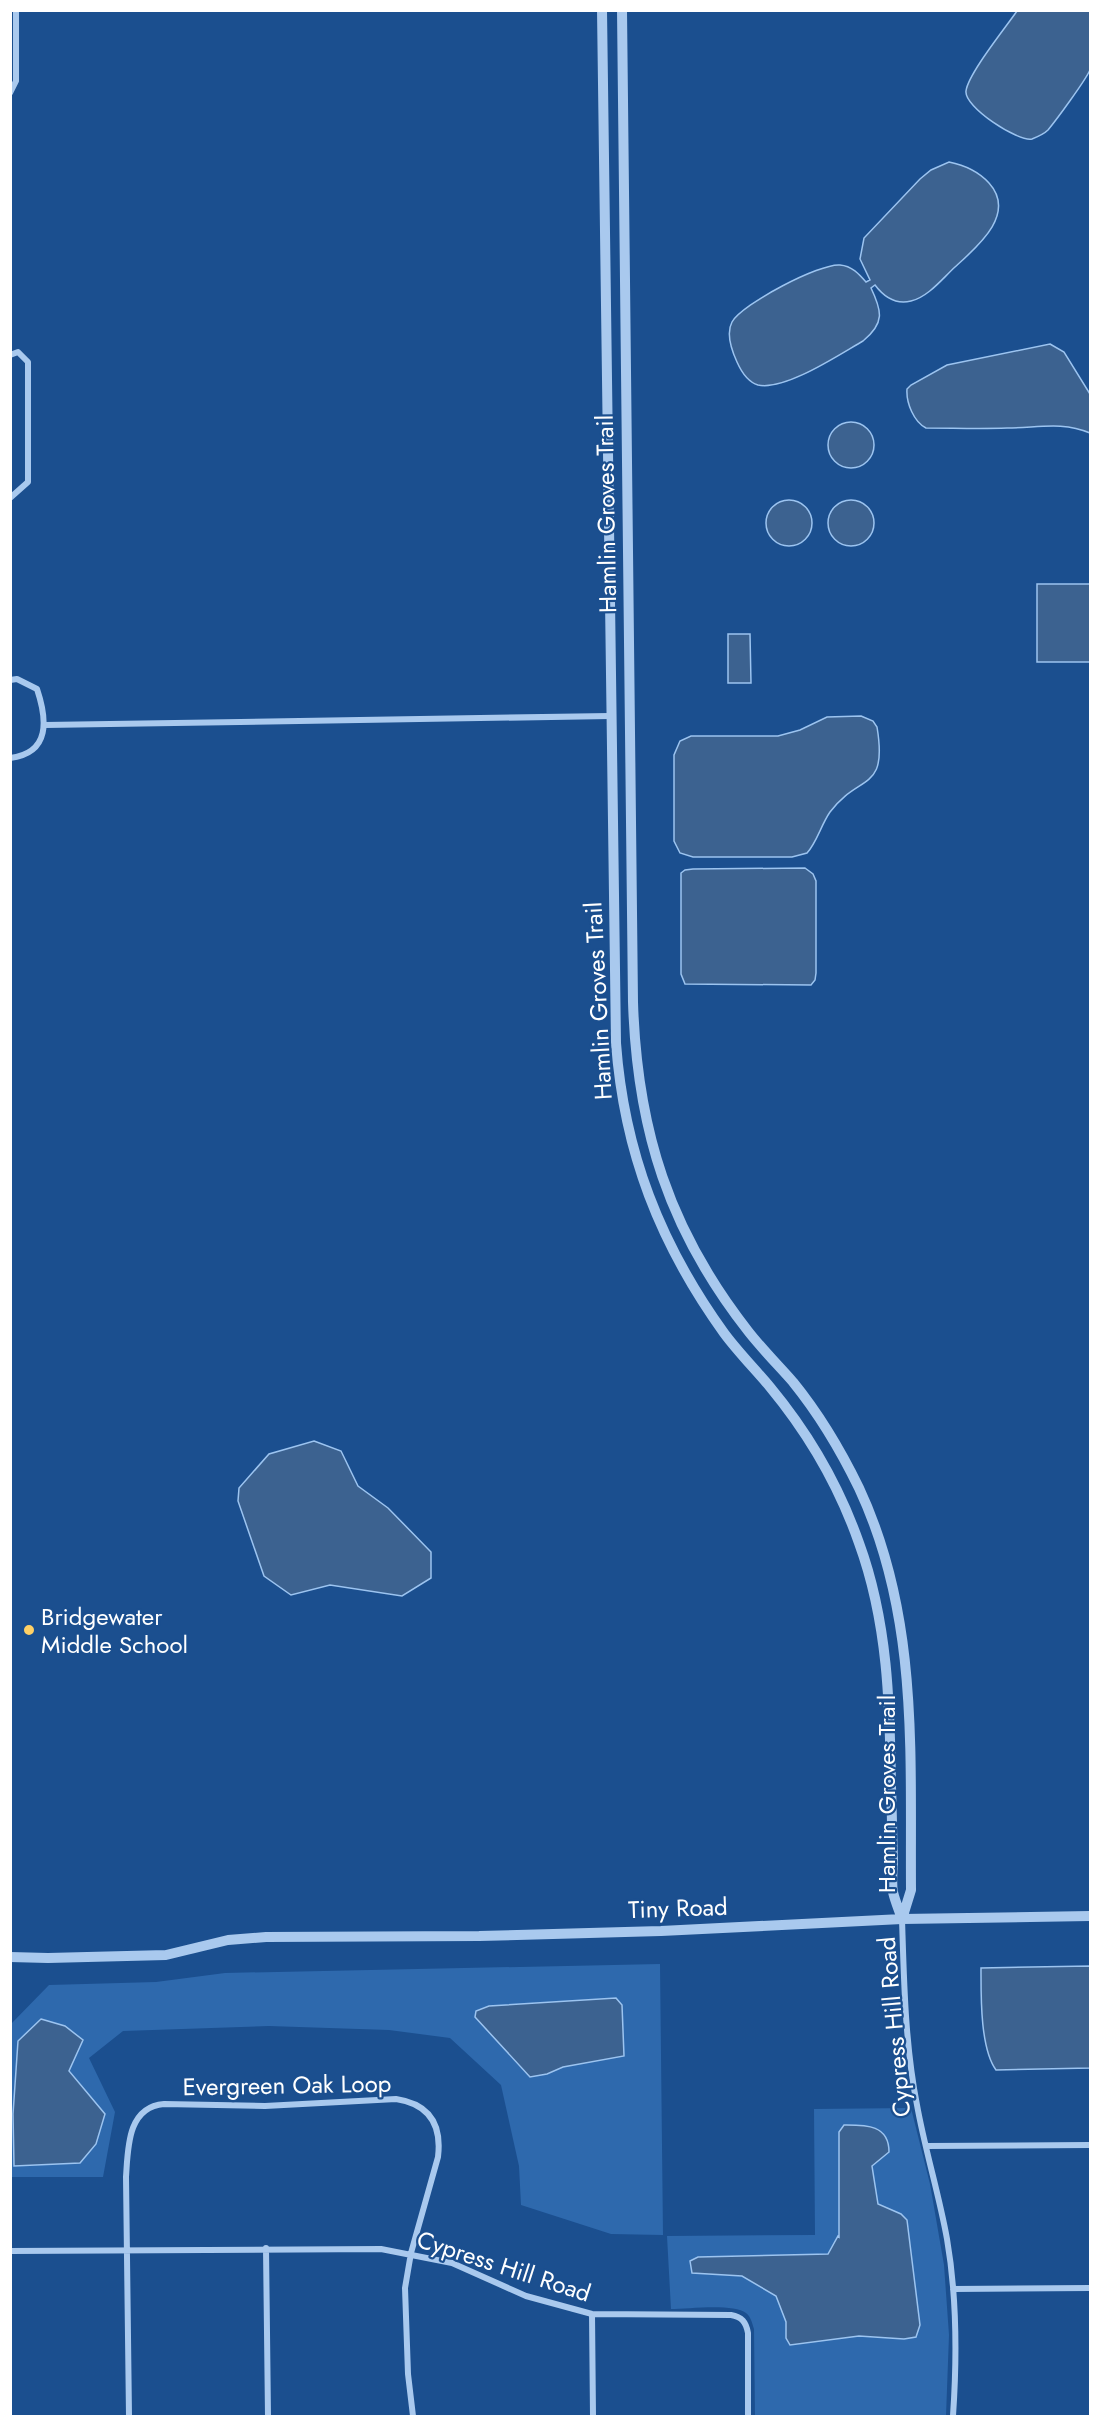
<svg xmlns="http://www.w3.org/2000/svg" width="1101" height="2427" font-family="Jost,sans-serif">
<rect width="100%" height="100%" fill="#1b4f8f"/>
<path fill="#2e69ad" d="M660,1964l3,271 -52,-1 -90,-29 -2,-39 -18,-81 -51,-47 -61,-8 -120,-4 -146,5 -34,27 26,54 -12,65h-92v-153l38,-39 107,-3 69,-9z
M911,2108l19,76 14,81 5,70 -3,81h-191l-1,-87c-2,-6 -3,-12 -8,-16 -12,-10 -59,-4 -75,-4l-4,-73 148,-1 -1,-126z"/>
<path fill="#3c6290" stroke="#9cc4f0" stroke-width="1.5" d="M1017,11h73c1,12 4,49 0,59 -5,11 -33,49 -42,60 -3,3 -11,7 -16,9 -14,3 -68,-32 -66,-48 2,-17 40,-64 51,-80z
M949,162c15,3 30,10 40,21 28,31 -12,64 -34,84 -13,12 -27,30 -44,34 -16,4 -27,-4 -36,-16l-4,3c11,23 14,35 -8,53 -23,13 -78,50 -105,44 -10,-3 -17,-14 -21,-23 -5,-11 -11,-29 -5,-40 10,-18 88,-59 108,-57 12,1 19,9 26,17l4,-2 -10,-21 4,-21 56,-59 11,-9z
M1050,344l14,8 26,42v39c-28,-12 -53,-5 -83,-5 -27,1 -54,0 -81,0 -12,-6 -20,-25 -19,-39l4,-4 36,-20z
M828 445a23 23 0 1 1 46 0a23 23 0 1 1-46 0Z
M766 523a23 23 0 1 1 46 0a23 23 0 1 1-46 0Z
M828 523a23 23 0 1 1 46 0a23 23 0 1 1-46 0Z
M1037,584h53v78h-53z
M728,634h22l1,49h-23z
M861,716l12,5 4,6c11,66 -18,46 -47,85 -9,13 -13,30 -23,41l-15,4h-99l-13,-4 -6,-12v-86l6,-14 11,-5h87l22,-6 27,-13z
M805,868l8,6 3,7v92l-1,7 -4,5 -126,-1 -4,-10v-101l4,-3 8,-1z
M314,1441l27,10 17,35 30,22 43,44v26l-29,18 -72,-11 -39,10 -27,-19 -26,-75 1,-13 30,-34z
M1090,1966v102l-94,2c-16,-22 -15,-75 -15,-102z
M616,1998l6,7 2,51 -61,11 -16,7 -17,3 -55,-60 1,-6 13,-5z
M41,2019l24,7 18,14 -14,31 36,43 -9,30 -16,19 -66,3 -1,-52 5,-73z
M844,2125c21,0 45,-1 45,27l-17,14 6,38 23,10 6,6 13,105 -4,12 -12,2 -45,-3 -69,9 -4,-7v-16l-10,-26 -34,-20 -50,-3 -2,-12 8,-4 130,-3 10,-18 1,1v-105z"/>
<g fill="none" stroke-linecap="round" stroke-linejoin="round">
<path stroke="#a9c9ee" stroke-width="6" d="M10,93l6,-12v-71
M10,355l8,-3 10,10v120l-18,16
M10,680l7,-1 20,10c10,30 14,64 -27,69
M45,725l565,-9
M902,1919c2,62 3,125 15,186 8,45 22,89 30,134 10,58 10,119 6,177
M926,2146l164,-1
M266,2248l2,168
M10,2251l371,-2 71,14 74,33 66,18 139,1c11,2 15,7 17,18v83
M953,2289l137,-1
M592,2314l1,102
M129,2416l-3,-239c2,-28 1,-70 38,-73l101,2 131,-7c33,5 46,25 42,58l-27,96 -6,35 3,86 5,42"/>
<path stroke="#a9c9ee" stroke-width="10" d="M602,10l14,1033c8,109 44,201 108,290 14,19 31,36 46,54 39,47 69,99 89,156 29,79 31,162 32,244 1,24 1,48 2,72 0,10 -2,23 0,33 2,9 6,18 9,27
M622,10l11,992c4,128 36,228 115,329 14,18 30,34 45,51 26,32 48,69 66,106 60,128 51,264 52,402l-9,29
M10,1957l38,1 118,-3 62,-15 38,-3 213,-1 182,-5 241,-12 188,-3"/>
</g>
<circle fill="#ffd166" stroke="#1b4f8f" stroke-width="2" cx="29" cy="1630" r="6"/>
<g text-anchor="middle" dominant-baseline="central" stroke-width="4.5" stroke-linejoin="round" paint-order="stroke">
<g font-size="24" fill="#fff" stroke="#1b4f8f">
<text transform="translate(606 514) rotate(-91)">Hamlin Groves Trail</text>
<text transform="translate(598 1001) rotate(-93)">Hamlin Groves Trail</text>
<text transform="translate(886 1794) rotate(-90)">Hamlin Groves Trail</text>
<text transform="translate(678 1908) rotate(-2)">Tiny Road</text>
<text transform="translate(894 2027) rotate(-95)">Cypress Hill Road</text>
<text transform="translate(287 2085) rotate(-1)">Evergreen Oak Loop</text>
<text transform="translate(504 2266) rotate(18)">Cypress Hill Road</text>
</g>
<g font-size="24" fill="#fff" stroke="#1b4f8f" text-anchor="start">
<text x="41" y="1616">Bridgewater<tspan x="41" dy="28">Middle School</tspan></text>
</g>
</g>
<rect width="1101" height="2427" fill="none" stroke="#ffffff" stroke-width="24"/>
</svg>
